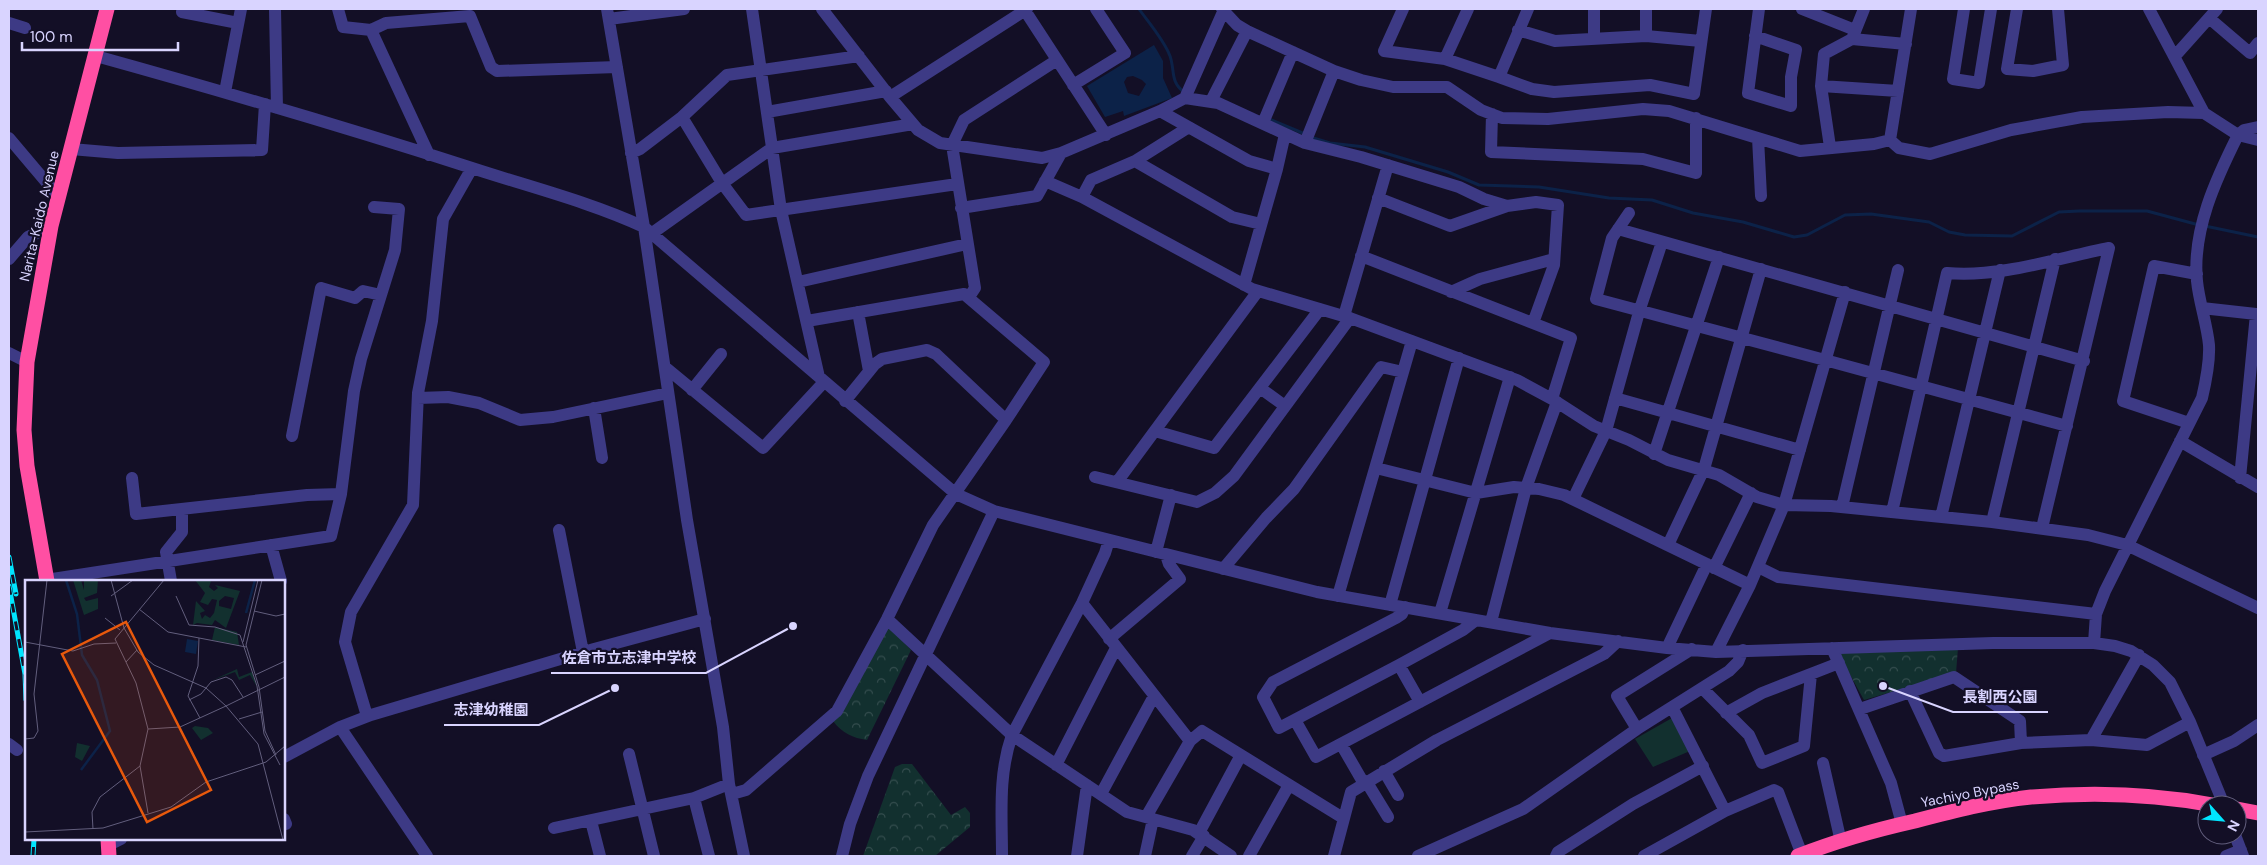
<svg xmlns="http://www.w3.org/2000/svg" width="2267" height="865" font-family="'DM Sans','Noto Sans JP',sans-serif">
<defs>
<pattern id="forest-crowns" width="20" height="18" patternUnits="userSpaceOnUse" patternTransform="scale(1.25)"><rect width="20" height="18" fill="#12302f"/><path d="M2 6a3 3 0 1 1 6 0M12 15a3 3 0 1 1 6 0" fill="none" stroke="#344d4e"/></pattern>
</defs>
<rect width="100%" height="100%" fill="#130f26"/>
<path fill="#12302f" d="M1672,718l18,33 -37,16 -18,-28z"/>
<path fill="url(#forest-crowns)" d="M889,627l22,23 -44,90c-14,-2 -25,-7 -34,-19z
M1958,648l-2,25 -92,27 -26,-47z
M902,764h10l39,51 14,-8 5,6v14l-35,29h-72l32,-89z"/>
<path fill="#0c2248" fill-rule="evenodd" d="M1154,45l9,16v17l9,20 -48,18 -1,-5 -18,6 -18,-31zM1133,76l9,4 4,4 -7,12 -11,-3 -4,-11 3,-5z"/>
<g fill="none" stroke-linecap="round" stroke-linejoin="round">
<path stroke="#0c2248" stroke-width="3" d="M1139,9c10,14 25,31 31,47 5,14 0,26 14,36
M1269,119l36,15
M1310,137l20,6 35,4 83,25 31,13 60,2 70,11 43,2 41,13 50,9 51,15 13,-2 38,-20 26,-1 58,8 20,10 16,3 47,1 47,-24 20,-1h68l52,14
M2205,226l53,11"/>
<path stroke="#3d3a85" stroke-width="12" d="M183,9l-1,3 56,11
M275,9l2,99
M338,9l5,18 28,3 58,125
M607,9l37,218 43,293 36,207 6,57 15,72
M752,9l29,201 38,167
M822,9l68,88 28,33 22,13 102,15 19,-5 99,-42 25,-13 33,5 87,40 56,14 98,30 25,12 23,7 29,-4 22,3 -4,60 -21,58
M1024,9l82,126
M1222,9l15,16 10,6 87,40 27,9 32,7h54l34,23 21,8 46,1 95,-10 26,2 131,40 74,-7 16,-4 9,8 31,6 81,-24 71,-13 86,-5 36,1
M1403,9l-19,42 61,8 54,18 29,-68
M1594,9v30
M1802,9l53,21
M1864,9l-12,30 54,5
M1964,9l-11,70 26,4 12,-74
M2017,9l-10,60 26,2 30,-6 -5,-56
M2149,9l55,104 34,22 20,5
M2209,18l41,35 8,-10
M609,19l75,-10
M9,23l16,5
M371,30l15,-7 84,-7 21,51 6,4 120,-4
M1518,30l37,11 91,-5v-27
M1646,36l55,5
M1755,36l41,14 -5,27v29l-43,-13 11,-84
M1852,39l-28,15 -3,32 77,5
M96,56c126,35 252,72 376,112 58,19 118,34 172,59l312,267 38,17 323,81 233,41 117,15 49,4 277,-9h101l21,3 16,5 22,14 17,17 20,40 34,83
M2175,56l42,-47
M1445,59l23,-50
M1499,77l33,12 22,3 96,-7 44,9 12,-85
M1073,85l52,-32 -29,-44
M1821,86l9,61
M225,92l16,-83
M890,97l137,-88
M1185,98l38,-86
M1211,101l36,-70
M1160,111l89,50 28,8
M767,112l119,-21
M1492,114l-1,38 152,7 53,14v-55
M682,117l40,66 24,32 211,-31
M1263,123l30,-71
M9,138l49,58
M1758,138l3,58
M1890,140l21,-131
M1305,143l29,-72
M71,149l47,4 144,-3 3,-46
M631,153l9,-4 42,-32 45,-42 132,-19
M1135,161l97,56 29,7
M1045,181l37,16 170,92 98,29 167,62 35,19 42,27 35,14 39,20 51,15 38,22 27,8 47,1 161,16 96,13 39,10 131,63
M1082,197l9,-17 44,-19 54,-34
M1378,198l72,28 57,-20
M961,208l76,-12 24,-43
M1629,213l-17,25 -16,61 229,61 242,66
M1618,229l466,132
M651,234l121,-86 141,-24
M1361,256l210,82 -19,61
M9,259l19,-22 23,-11
M798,282l169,-38
M1244,285l33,-116 8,-35
M1451,292l29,-13 74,-20
M969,297l6,-9 -23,-143 12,-25 93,-60
M2202,308l54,6 -16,164
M858,312l11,59
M1344,316l44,-151
M807,321l157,-27 80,68 -38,58 -70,-66 -9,-4 -45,9 -7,5 -30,37
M9,353l18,9
M665,367l98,81 61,-66
M1260,388l25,18
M692,390l29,-36
M418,398l30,-1 31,6 41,17 33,-3 115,-24
M1615,398l185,52
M594,408l8,50
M2189,423l-66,-22 31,-135 43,8
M1155,431l59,17 106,-139
M292,436l29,-148 34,10 8,-7 18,4
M2180,441l78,46
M1654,454l65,-197
M1376,468l100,25 38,-6 25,2 25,6 186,90
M1095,477l102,25 18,-9 19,-17 116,-158
M132,478l4,36 171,-19 34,-1
M1117,482l141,-191
M1573,499l33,-68 33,-119 23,-70
M1842,507l56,-237
M1892,512l55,-239c52,5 111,-15 162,-25l-67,280
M1941,517l59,-247
M1992,522l63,-263
M559,530l24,122
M271,545l10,36
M1668,545l36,-76 57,-200
M1156,552l15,-57
M1758,567l20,10 318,37
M1714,568l37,-75
M1223,569l43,-51 28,-29 87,-122 22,5
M46,580l285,-44 10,-42 13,-103 7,-32 34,-109 4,-41 -25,-2
M171,581l-5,-29 16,-20v-22
M1338,596l74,-255
M1082,603l108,138
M1390,605l69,-247
M1405,607l-3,7 -6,4 -123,64 -10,15 16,31 120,-63 64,-35 13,-10
M1440,613l70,-236
M887,619l125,116 115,77 66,18 38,26
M1491,622l35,-134 31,-86
M1109,639l71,-60 -11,-15 -3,-9
M2094,643l2,-29 9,-23 97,-193c4,-17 8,-35 7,-53 -2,-21 -10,-43 -12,-64 -5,-51 19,-102 41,-146l6,-5 14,-3
M1667,648l40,-84
M1832,648l59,135 11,41
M1716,652l34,-67 34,-80 61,-213
M1399,665l21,37
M1702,688l47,47 13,28 42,-17 7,-72
M1910,691l29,62 5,3 77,-13 70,-3 56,5 43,-23
M1672,707l53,104
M1860,709l94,-32 66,44 1,22
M1726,713l36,-20 77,-30
M367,716l-22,-74 6,-30 62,-107 5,-112 14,-72 11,-102 29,-51
M1295,720l21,37 234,-124
M340,727l87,129
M1637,729l-20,-33 75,-47
M2091,740l48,-85
M9,744l8,6
M1341,744l22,38
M629,754l25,102
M2203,755l31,-14 24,-16
M284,757l56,-30 31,-12 223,-66 111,-30
M1823,763l18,79
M1056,765l60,-117
M1384,771l14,24
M1366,781l22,36
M732,794l14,-4 91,-79 50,-92 46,-94 73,-105
M1101,794l53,-98
M694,798l15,58
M1146,817l44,-76 12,-10 141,87
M284,819l2,5
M591,821l9,35
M554,828l140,-30 35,-14
M1199,833l42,-78
M2235,835l8,21
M109,845l12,-6
M842,856l8,-32 18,-48 126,-265
M1002,856c0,-41 -4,-81 10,-121l70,-132 23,-50 4,-13
M1077,856l10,-71
M1145,856l8,-37
M1192,856l12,-20
M1249,856l40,-71
M1334,856l17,-64 86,-52 167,-86 14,-13
M1418,856l105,-47 114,-80 92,-58 9,-9 5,-12
M1556,856l2,-4 75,-48 70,-38
M1644,856l81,-45 49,-21 4,2 24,63
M2226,856l15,-6"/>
<path stroke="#ff4fa3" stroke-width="15" d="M47,581l-20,-115 -3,-36 3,-68 24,-136 56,-217
M2237,809l21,4
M108,839l1,17
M1798,856c38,-15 77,-26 117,-35 38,-10 76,-20 116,-24 59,-5 124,-3 182,8"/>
<defs>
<path id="rail" d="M9,557l7,37
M9,586l16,88 1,26
M33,856l1,-17"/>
</defs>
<use href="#rail" stroke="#00e5ff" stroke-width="5"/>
<use href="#rail" stroke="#130f26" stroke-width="3" stroke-dasharray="9" stroke-linecap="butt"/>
</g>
<g text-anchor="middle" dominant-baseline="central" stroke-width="4.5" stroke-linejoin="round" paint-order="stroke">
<g font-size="14" fill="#d9d4ff" stroke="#130f26">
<text transform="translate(39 216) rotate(-77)">Narita-Kaido Avenue</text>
<text transform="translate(1970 793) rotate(-11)">Yachiyo Bypass</text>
</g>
</g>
<g transform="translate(25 580)">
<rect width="260" height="260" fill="#130f26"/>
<path d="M48,0h8l3,10v-10h14l-1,13 -13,5 2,3 12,-3v11l-14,6zM170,0l16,1 -2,6 5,4 4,-3 -3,-3 25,6 -14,37 -11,-8 -3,5 -15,-2 -4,2 3,-24 9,10 -5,2 2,6 3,-4 5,3 4,-5 3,-13 -5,-1 -4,6 -8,-3 5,-9zM200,16l9,2 -3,11 -12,-3v-5zM190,47l22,5 2,13 -27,-5zM212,89l2,8 13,-5 5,15 -7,-12 -11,5 -4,-8 -22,8zM170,146l13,2 5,5 -12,7 -9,-12zM52,163l13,3 -8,15 -7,-4z" fill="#12302f" fill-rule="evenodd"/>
<path d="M162,59l11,2 -2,13 -11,-2z" fill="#0c2248"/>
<path fill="none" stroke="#0c2248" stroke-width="2.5" d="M41,0l11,34 5,41 15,25 13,51 -29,39M221,33l9,-33"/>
<path fill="none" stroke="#625e7d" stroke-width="1" d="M86,0l13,48 14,24 16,13 52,23 20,18 59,-29M237,0l-16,65 13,42 6,44 11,24M86,16l22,-16M151,16l13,29 26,2 25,8 17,51 7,48 16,31M114,29l29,23 78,15M229,31l22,5 9,-2M80,38l15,12M174,58l-1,28 -10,30 12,22M0,62l48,9 21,-7 22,-1M218,62l15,-62M101,82l11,-12M230,95l30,-14M164,120l12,-6 10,-12 15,-5 6,3 11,17M214,139l23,-7M123,149l32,-2 46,-21 32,38 25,96M0,159l9,-1 4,-7 -4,-37 13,-114M123,233l-8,-47 8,-37 -12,-46 -21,-44 49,-59M68,249l-1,-17 8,-15 40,-31M0,252l78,-4 68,-21 35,-25 60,-20 19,-16"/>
<path fill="#e8590c" fill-opacity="0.15" stroke="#e8590c" stroke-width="2.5" d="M101,42l85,168 -64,32 -85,-168z"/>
<rect width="260" height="260" fill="none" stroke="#d9d4ff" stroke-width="2.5"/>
</g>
<path fill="none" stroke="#d9d4ff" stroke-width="2" d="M793 626L706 673H551M1883 686L1953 712H2048M615 688L539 725H444"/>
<g fill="#d9d4ff" stroke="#130f26" stroke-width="2">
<circle cx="793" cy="626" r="5"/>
<circle cx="1883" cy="686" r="5"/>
<circle cx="615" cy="688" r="5"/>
</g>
<g font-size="15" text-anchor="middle" font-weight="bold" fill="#d9d4ff" stroke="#130f26" stroke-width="4.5" stroke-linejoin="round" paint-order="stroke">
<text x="629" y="663">佐倉市立志津中学校</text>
<text x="2000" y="702">長割西公園</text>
<text x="491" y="715">志津幼稚園</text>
</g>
<rect width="2267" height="865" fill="none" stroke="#d9d4ff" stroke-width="20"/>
<g transform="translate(2222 820) rotate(117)"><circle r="24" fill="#130f26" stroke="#625e7d"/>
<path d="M0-4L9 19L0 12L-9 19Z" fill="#00e5ff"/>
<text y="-8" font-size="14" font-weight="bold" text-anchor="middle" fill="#d9d4ff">N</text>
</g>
<path d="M22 42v8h156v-8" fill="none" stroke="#d9d4ff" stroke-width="2.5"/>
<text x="30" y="42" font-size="15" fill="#d9d4ff" stroke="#130f26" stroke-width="4" paint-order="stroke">100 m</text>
</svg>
